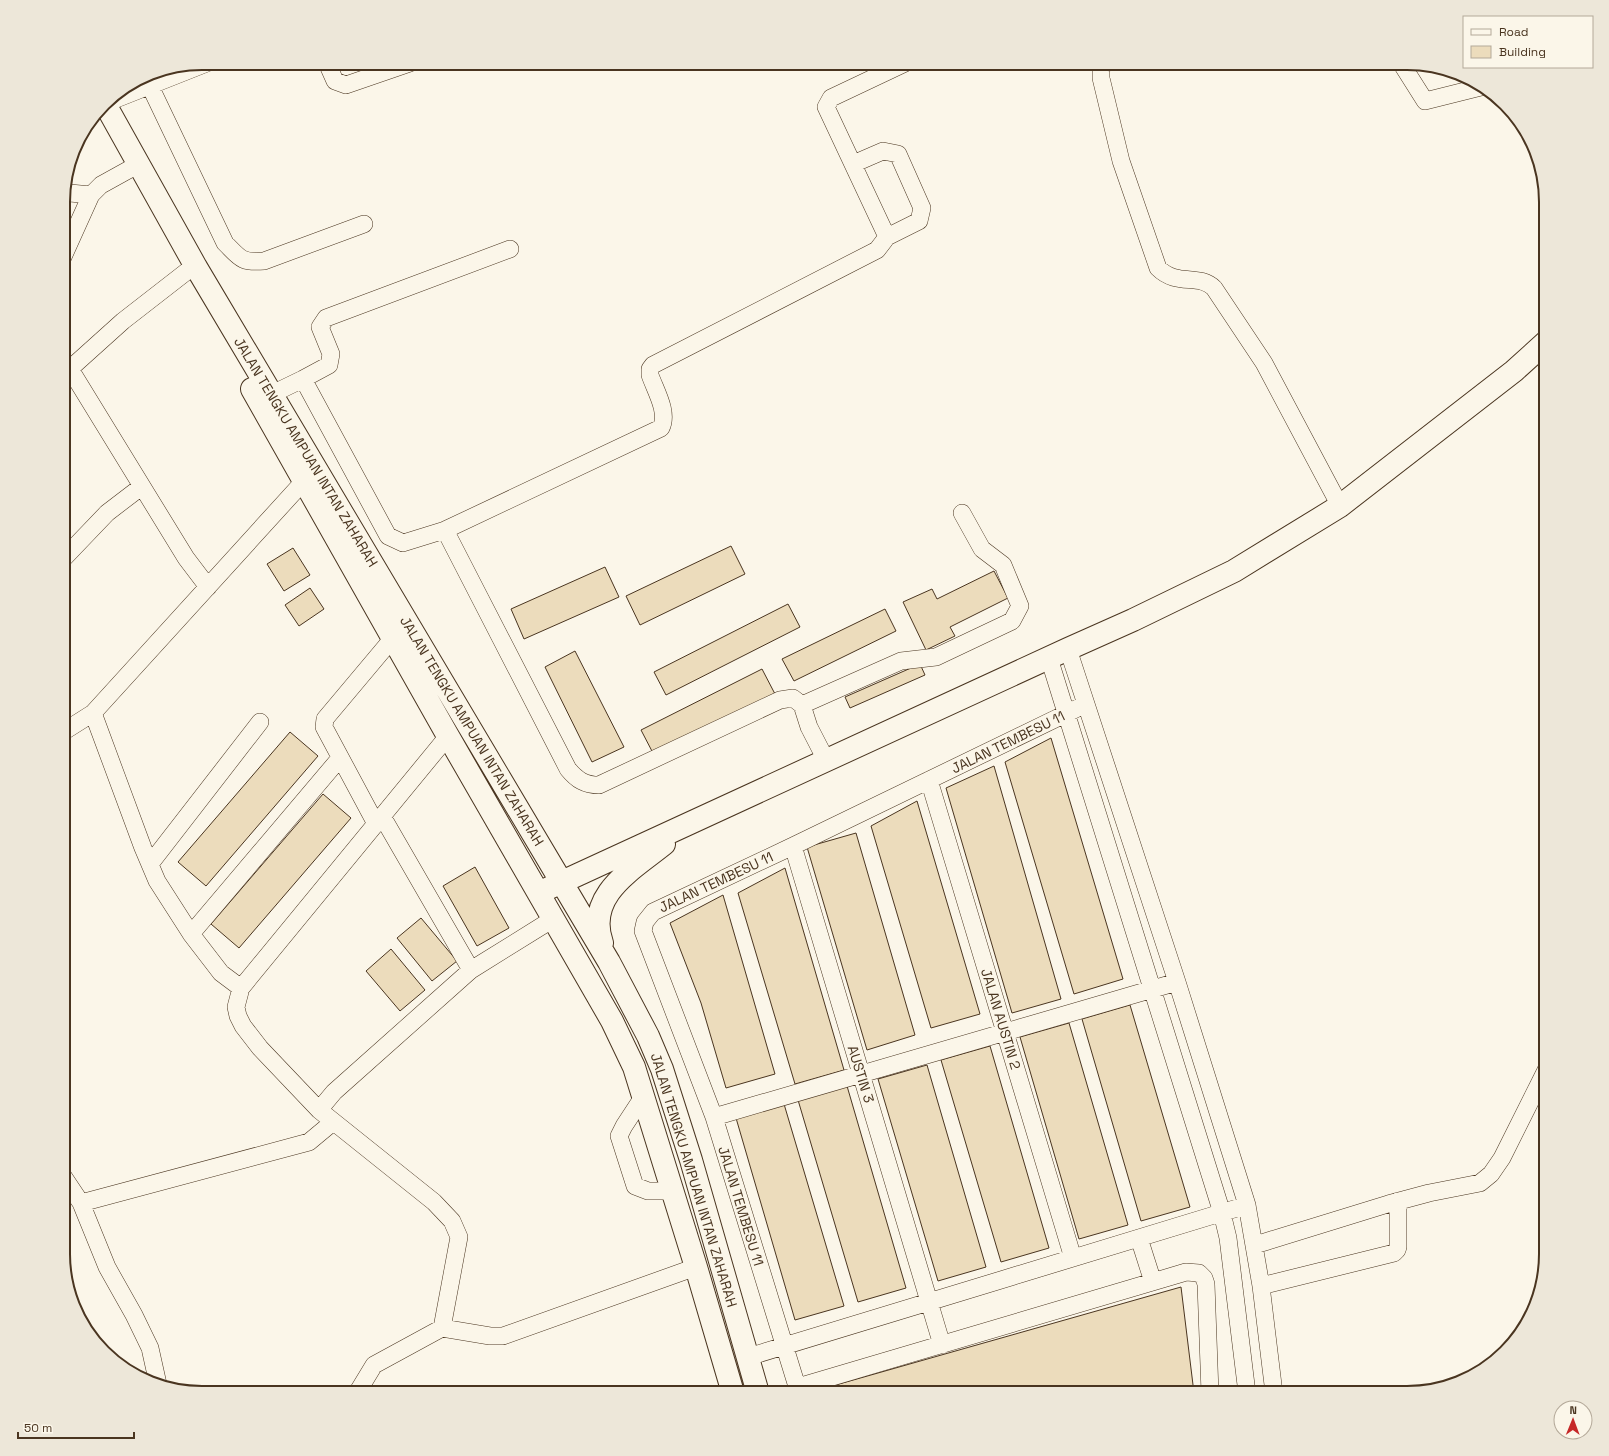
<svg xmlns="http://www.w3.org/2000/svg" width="1609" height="1456" font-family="'Space Grotesk',sans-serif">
<rect width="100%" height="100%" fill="#fbf6e9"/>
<path fill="#ecdcbc" stroke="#4a3520" d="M731,546l14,28 -105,51 -14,-29z
M293,548l17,27 -26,16 -17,-27z
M605,567l14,30 -95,42 -13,-30z
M994,571l14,27 -58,29 5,9 -29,14 -23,-48 29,-13 5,10z
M310,588l14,21 -25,17 -14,-21z
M788,604l12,23 -134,68 -12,-23z
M885,609l11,22 -102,50 -12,-22z
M575,651l49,96 -32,15 -47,-95z
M920,664l5,11 -75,33 -5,-11z
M762,669l13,25 -121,61 -13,-25z
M290,732l28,24 -112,130 -28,-24z
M1051,738l72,241 -49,15 -69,-232z
M994,766l67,233 -49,14 -66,-225z
M323,794l28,24 -112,130 -28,-24z
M917,801l63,213 -49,14 -60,-202z
M856,833l59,202 -48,15 -60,-203z
M475,867l34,61 -32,18 -34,-60z
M785,868l59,202 -49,14 -57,-191z
M723,895l52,179 -49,14 -25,-85 -31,-80z
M421,918l36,43 -25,20 -35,-43z
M391,949l34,41 -25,21 -34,-40z
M1130,1005l60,202 -49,14 -59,-202z
M1069,1023l59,202 -49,14 -59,-202z
M990,1046l59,202 -48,14 -60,-202z
M927,1065l59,202 -48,14 -60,-202z
M847,1086l59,202 -48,14 -60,-202z
M784,1104l60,202 -49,14 -59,-202z
M1181,1287l13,106h-382l-1,-1z"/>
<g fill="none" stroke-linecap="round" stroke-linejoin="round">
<defs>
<path id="minor" d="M327,63l8,18 11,4 64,-22
M1106,63l-5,4v11l20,83 37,107c19,19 41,5 56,20l50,75 76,143
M1401,63l24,38 56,-14
M150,86l75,157c15,15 16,20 39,18l100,-37
M106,103l101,-40
M853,164l30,-13 15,3 24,54 -3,13 -32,16
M63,195l7,-2 21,2
M63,257l28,-62 10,-10 38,-21
M70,369l116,189 22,29
M63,375l60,-54 63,-49 10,-5
M303,379l26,-14 2,-11 -11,-27 6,-9 184,-69
M272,394l31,-15 85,157 15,7 42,-13
M63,559l44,-46 34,-26
M1068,649l109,333 70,223 14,81 13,107
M1049,658l173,555 6,25 19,155
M802,705l99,-44 35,-4 76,-36 8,-15 -17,-41 -21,-16 -20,-36
M93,713l50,135 14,33 34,53 30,39 20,15
M63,732l30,-19 211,-232 10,-6
M826,760l-17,-33 -7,-22 -9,-7 -13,2 -181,85c-14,0 -22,-5 -31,-16l-123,-239 216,-102c8,-16 -6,-38 -11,-53v-6l3,-4 224,-115 10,-13 -61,-130 5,-9 74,-35
M929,780l144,478
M382,816l89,154
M376,824l-52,-97 1,-8 68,-81
M793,846l149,499
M150,864l110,-142
M191,934l149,-176
M643,1097l-19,29 -5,10 16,50 13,5h24
M319,1110l15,-18 137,-122 82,-51
M714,1117l463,-135
M63,1176l18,27 26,64 27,48 16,33 8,36
M81,1203l228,-61 24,-20
M1139,1238l14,44
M1255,1245l133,-41 41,-11 51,-10 11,-9 11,-16 44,-88
M1261,1286l133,-33 3,-3 1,-3v-46
M442,1328l17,-91 -7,-16 -18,-19 -115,-92 -59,-62 -17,-22 -5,-10 -2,-9 5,-19 207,-252
M748,1357l499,-152
M798,1387l388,-115 13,1 5,5 2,6 4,109
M357,1393l17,-28 68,-37 48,8h13l193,-69
M799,1393l-85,-276 -71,-186 2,-9 8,-10 140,-66 293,-142"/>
<path id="major" d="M105,104l91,163 413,695 39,74 14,33 29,91 67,233
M252,389l196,347 164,285 22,46 62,200 37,126
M549,888l519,-239 65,-29 101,-49 106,-65 174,-135 32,-29
M602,943c-17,-48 30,-73 62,-99"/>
</defs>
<use href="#minor" stroke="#4a3520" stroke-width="18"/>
<use href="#major" stroke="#4a3520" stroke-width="24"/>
<use href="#minor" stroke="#fbf6e9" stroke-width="17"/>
<use href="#major" stroke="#fbf6e9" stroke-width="22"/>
</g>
<g text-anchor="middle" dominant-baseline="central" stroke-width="3" stroke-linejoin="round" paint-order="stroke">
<g font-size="14" fill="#4a3520" stroke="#fbf6e9">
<text transform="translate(306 452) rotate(59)">JALAN TENGKU AMPUAN INTAN ZAHARAH</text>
<text transform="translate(472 731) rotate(59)">JALAN TENGKU AMPUAN INTAN ZAHARAH</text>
<text transform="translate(1008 742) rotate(-26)">JALAN TEMBESU 11</text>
<text transform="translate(716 882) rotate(-25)">JALAN TEMBESU 11</text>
<text transform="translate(1001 1019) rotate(73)">JALAN AUSTIN 2</text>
<text transform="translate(861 1074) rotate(73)">AUSTIN 3</text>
<text transform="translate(694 1180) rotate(73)">JALAN TENGKU AMPUAN INTAN ZAHARAH</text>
<text transform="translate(741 1206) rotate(73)">JALAN TEMBESU 11</text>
</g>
</g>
<path d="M0 0H1609V1456H0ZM202 70H1407A132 132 0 0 1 1539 202V1254A132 132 0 0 1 1407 1386H202A132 132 0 0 1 70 1254V202A132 132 0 0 1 202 70Z" fill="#ede7d9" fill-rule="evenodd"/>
<path fill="none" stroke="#4a3520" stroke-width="2" d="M202 70H1407A132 132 0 0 1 1539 202V1254A132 132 0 0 1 1407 1386H202A132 132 0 0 1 70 1254V202A132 132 0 0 1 202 70Z"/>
<rect x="1463" y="16" width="130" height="52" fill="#fbf6e9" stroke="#b4a999"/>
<rect x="1471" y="29" width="20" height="6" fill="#fbf6e9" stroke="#b4a999"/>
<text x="1499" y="36" font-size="12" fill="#4a3520">Road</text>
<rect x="1471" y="46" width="20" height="12" fill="#ecdcbc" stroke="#b4a999"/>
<text x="1499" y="56" font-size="12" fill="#4a3520">Building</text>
<g transform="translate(1573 1420) rotate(1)"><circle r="19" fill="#fbf6e9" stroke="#b4a999"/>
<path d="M0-3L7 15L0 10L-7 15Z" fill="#c62828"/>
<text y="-6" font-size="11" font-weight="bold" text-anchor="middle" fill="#4a3520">N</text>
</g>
<path d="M18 1432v6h116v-6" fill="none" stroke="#4a3520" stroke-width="2"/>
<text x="24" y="1432" font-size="12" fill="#4a3520" stroke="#fbf6e9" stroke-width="3" paint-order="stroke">50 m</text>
</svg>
